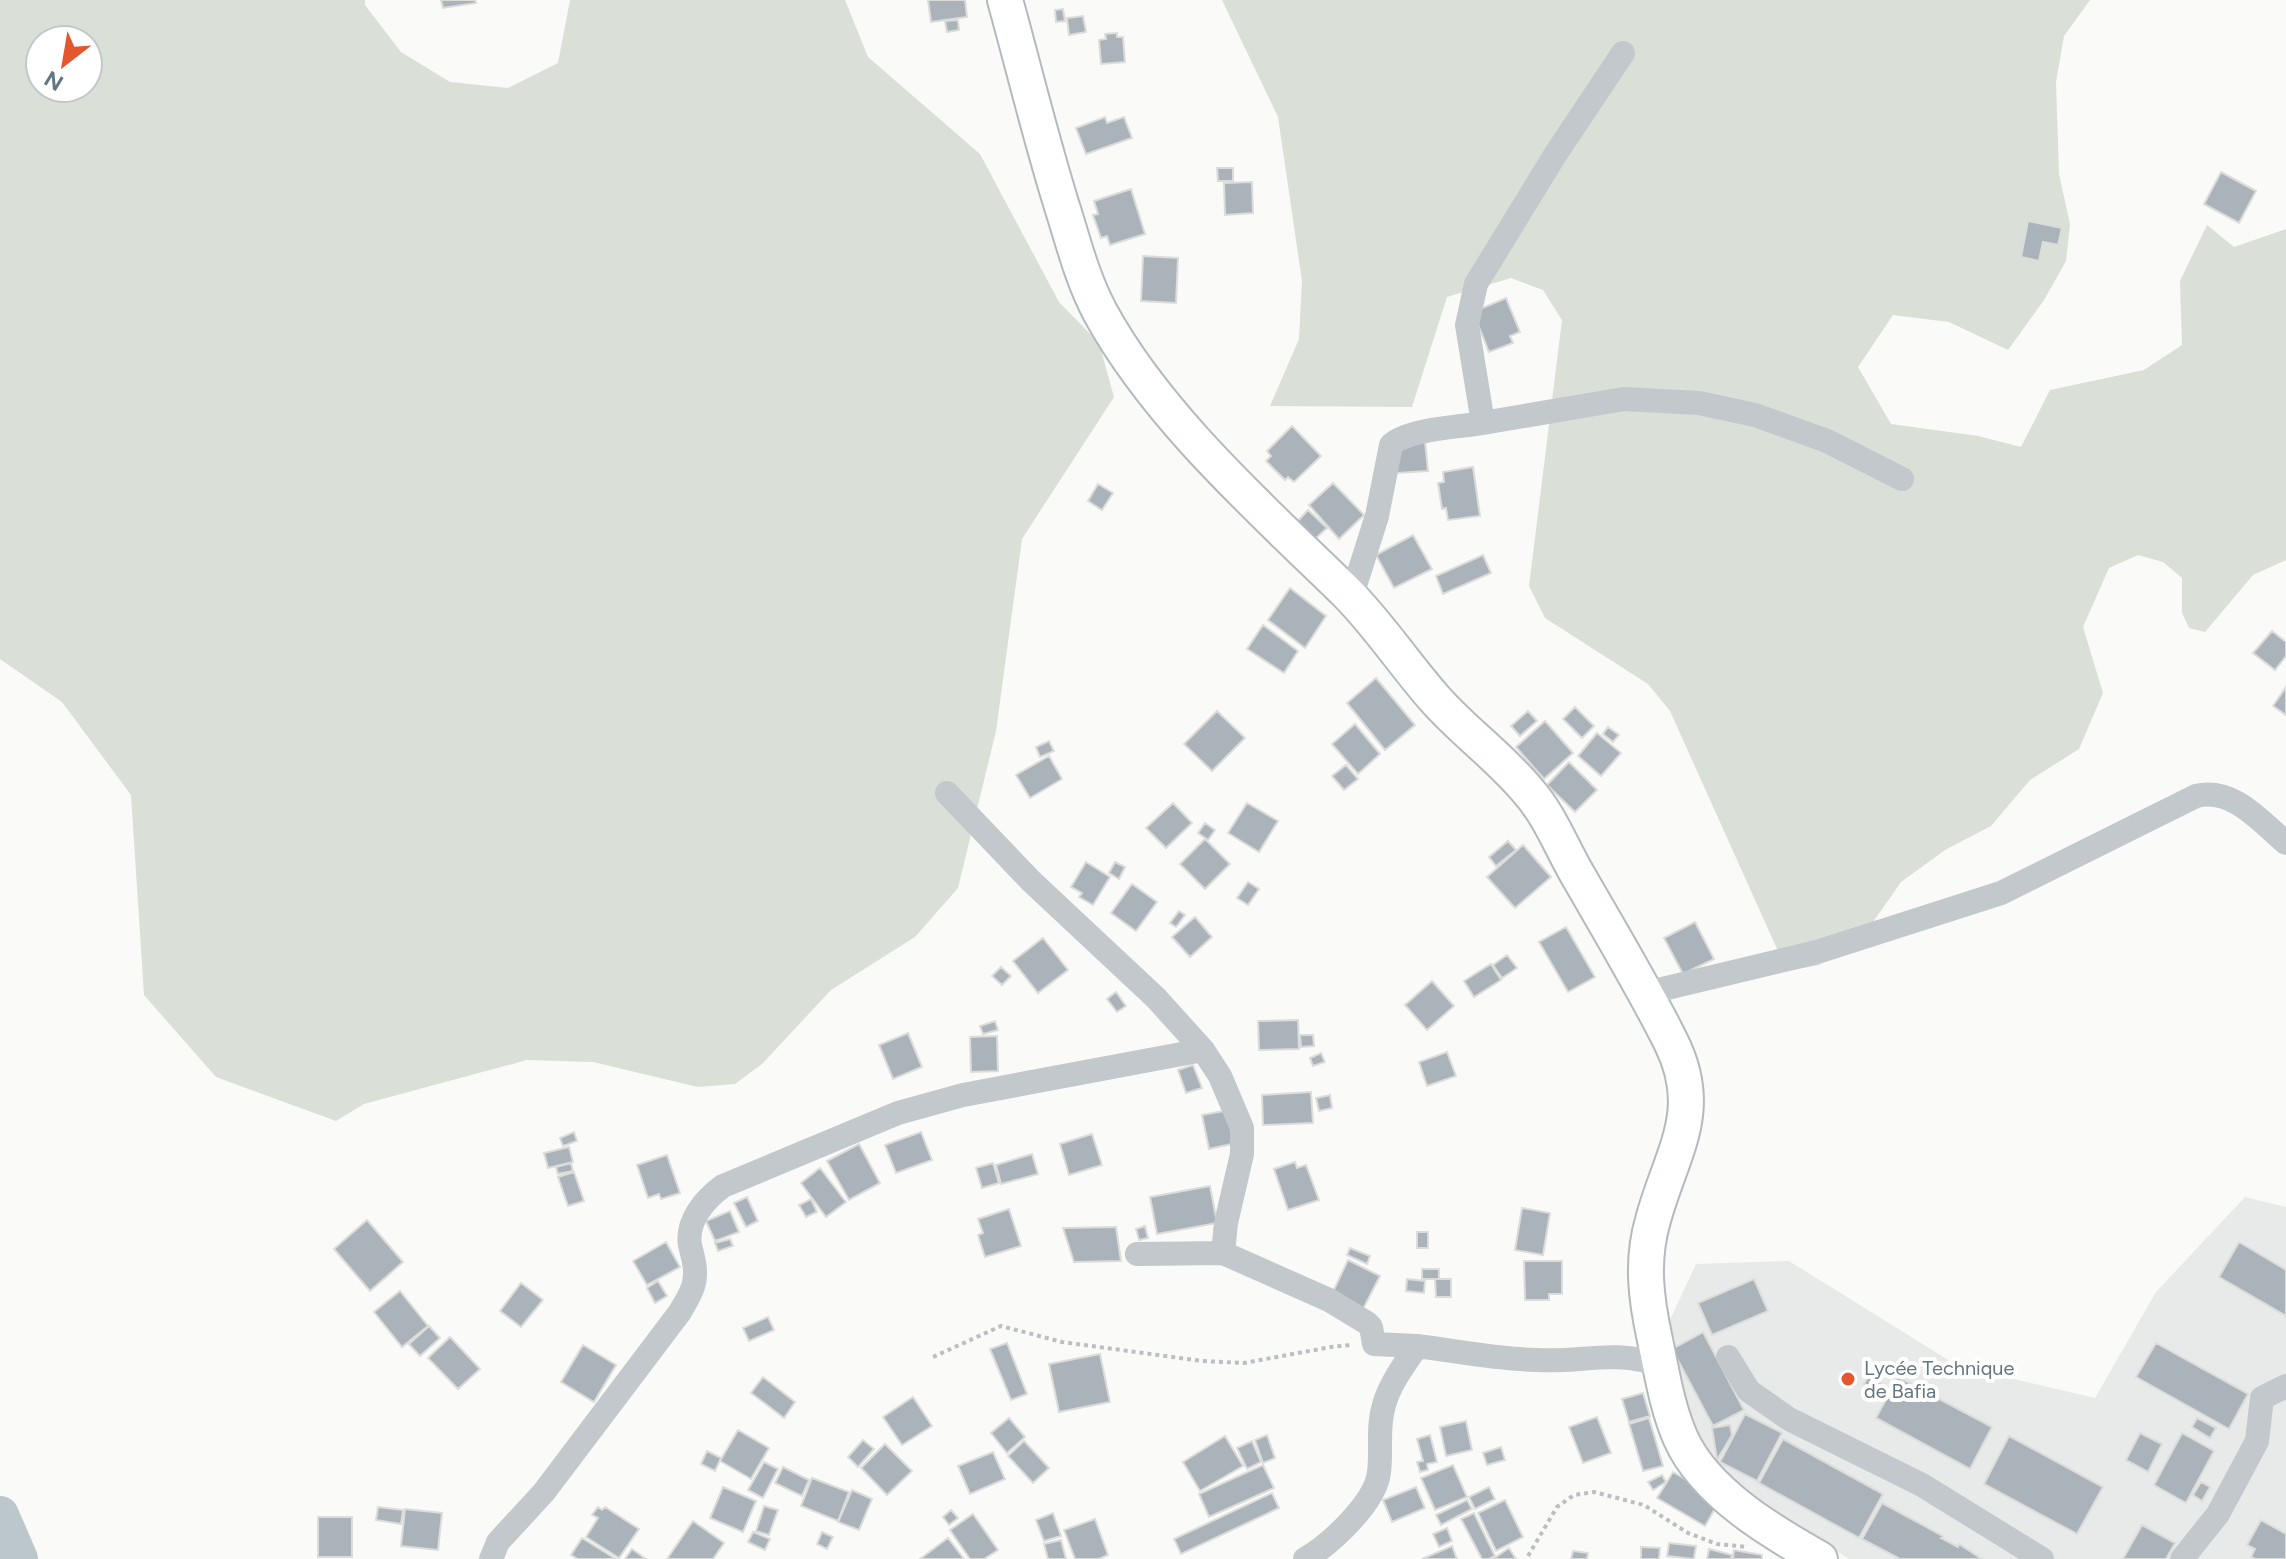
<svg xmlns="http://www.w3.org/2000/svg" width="2286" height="1559" font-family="Figtree,sans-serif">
<rect width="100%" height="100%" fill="#fafaf8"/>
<path fill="#e8e9e9" d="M2245,1197l41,10v352h-437l-140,-93 -46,-131 33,-71 93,-3 169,105 137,32 61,-106z"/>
<path fill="#dadfd7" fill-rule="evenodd" d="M0,0h365v5l36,47 49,30 58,6 50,-25 12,-63h275l23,57 112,97 79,148 40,41 15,54 -92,142 -26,192 -38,157 -43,49 -84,53 -69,74 -27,20 -37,3 -105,-25 -66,-2 -163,44 -28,17 -120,-44 -72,-82 -13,-200 -69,-93 -62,-43zM40,40h48v48h-48z
M1222,0h868l-26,36 -8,46 3,92 11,50 -4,37 -22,39 -36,50 -59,-28 -56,-7 -35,52 33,57 87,12 43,11 29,-57 94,-20 38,-25 -2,-64 27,-56 27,22 52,-18v331l-33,15 -48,57 -16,-4 -7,-15v-35l-19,-16 -25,-7 -29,13 -26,59 20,66 -24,56 -49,31 -39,46 -46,24 -44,32 -30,43 -28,18 -24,22 -32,6 -117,-260 -22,-27 -103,-66 -16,-32 33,-266 -19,-30 -32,-12 -64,19 -35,110 -142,-1 29,-67 3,-58 -24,-164z"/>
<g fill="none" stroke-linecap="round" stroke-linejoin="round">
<path stroke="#bbc7cb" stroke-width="38" d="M0,1515l19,44"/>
</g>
<path fill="#aab3b9" stroke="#dcdcda" stroke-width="2" d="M441,0h34l1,3 -33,5z
M928,0h37l2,17 -36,5z
M1063,9l2,12 -9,1 -1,-12z
M1083,16l3,16 -17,3 -2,-17z
M958,20l1,10 -12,2 -2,-11z
M1117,33v4h6l2,25 -24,2 -2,-24 7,-1 -1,-5z
M1105,117l2,6 17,-6 8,21 -46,16 -10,-26z
M1217,168h16v13h-15z
M2221,172l35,19 -17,32 -35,-19z
M1252,182l1,31 -28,2 -1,-32z
M1131,189l14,45 -35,11 -3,-9 -6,2 -8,-23 5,-1 -4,-13z
M2028,221l34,7 -4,17 -15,-3 -4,19 -18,-4z
M1143,256l35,2 -2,45 -35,-2z
M1506,298l14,34 -10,4 3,7 -24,9 -16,-40z
M1292,426l29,30 -27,26 -6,-5 -3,3 -19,-19 5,-5 -4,-5z
M1425,441l3,30 -32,2 -2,-29z
M1473,467l7,49 -32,4 -2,-12 -4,1 -4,-26 6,-1 -1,-10z
M1333,483l31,32 -25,24 -30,-34z
M1098,484l15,9 -11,17 -14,-9z
M1308,510l19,18 -13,12 -18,-17z
M1413,535l19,34 -38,19 -18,-33z
M1483,555l8,18 -48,21 -7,-18z
M1290,588l36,28 -21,32 -37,-28z
M1263,625l35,26 -14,22 -37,-24z
M2272,631l14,11v14l-11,14 -22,-17z
M1376,678l39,47 -30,25 -38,-47z
M2286,687v28l-13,-9z
M1575,707l19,19 -12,12 -19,-19z
M1217,711l28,27 -33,33 -28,-27z
M1528,711l9,10 -17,15 -9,-10z
M1545,721l28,32 -29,26 -28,-32z
M1355,724l25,30 -22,20 -26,-30z
M1608,727l11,8 -6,7 -10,-8z
M1597,733l24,20 -20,23 -23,-20z
M1049,741l5,10 -14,6 -4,-10z
M1049,756l13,23 -32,19 -14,-23z
M1569,762l28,28 -22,22 -28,-27z
M1346,765l12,14 -14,11 -12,-14z
M1173,803l19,20 -26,25 -20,-20z
M1247,803l31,18 -19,31 -31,-19z
M1205,823l10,7 -7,10 -10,-7z
M1205,839l25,25 -25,25 -25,-25z
M1508,841l8,9 -20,16 -7,-9z
M1523,845l28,32 -36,31 -28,-31z
M1086,862l24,15 -17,28 -14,-8 3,-4 -11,-6z
M1115,862l10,5 -6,12 -10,-6z
M1248,882l11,7 -11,16 -11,-7z
M1132,884l25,18 -21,29 -25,-18z
M1179,911l6,4 -9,12 -6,-4z
M1195,917l17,20 -22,20 -18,-20z
M1695,922l19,37 -31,15 -19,-36z
M1566,927l29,50 -27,15 -29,-50z
M1043,938l25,32 -30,23 -25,-32z
M1507,955l10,13 -15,10 -9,-13z
M1491,964l10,16 -27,17 -10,-16z
M1001,967l10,9 -9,9 -10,-9z
M1432,981l22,25 -27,24 -22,-25z
M1116,992l10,14 -9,6 -10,-13z
M1298,1020l1,29 -40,1 -1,-29z
M995,1021l3,9 -15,4 -3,-8z
M908,1033l14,34 -29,12 -14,-34z
M1300,1035h13l1,11 -13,1z
M997,1036l1,35 -27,1 -1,-35z
M1447,1052l9,24 -29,10 -8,-24z
M1321,1053l4,9 -12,4 -3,-8z
M1193,1065l9,23 -16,5 -8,-23z
M1311,1092l2,31 -50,2 -1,-30z
M1330,1095l2,13 -13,3 -3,-13z
M1229,1110l7,33 -27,6 -7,-34z
M574,1132l3,9 -14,5 -3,-8z
M921,1132l11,28 -36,13 -11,-28z
M1092,1134l10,31 -33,10 -9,-31z
M859,1144l21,39 -31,17 -22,-39z
M569,1147l4,15 -25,6 -4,-15z
M1032,1154l6,20 -37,10 -5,-19z
M667,1155l13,38 -19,6 -2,-5 -11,4 -11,-33z
M1295,1162l2,6 9,-3 13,35 -31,10 -14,-41z
M571,1163l2,8 -15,3 -2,-7z
M993,1163l6,20 -17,5 -6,-20z
M820,1168l26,34 -20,15 -25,-34z
M574,1172l10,29 -16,5 -10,-29z
M1210,1186l7,37 -60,11 -7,-37z
M747,1197l11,24 -12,6 -12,-24z
M811,1199l6,13 -11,5 -7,-12z
M1522,1208l28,5 -7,42 -28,-5z
M1009,1209l12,37 -36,11 -7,-22 5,-2 -5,-14z
M730,1211l9,21 -24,9 -9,-20z
M367,1220l36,42 -33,29 -36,-42z
M1145,1226l3,12 -9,2 -3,-11z
M1116,1227l5,34 -47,1 -11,-34z
M1417,1232h11v16h-11z
M730,1239l3,7 -15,5 -3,-8z
M666,1242l14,25 -33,18 -14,-24z
M2239,1242l47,28v46l-67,-39z
M1350,1248l20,8 -3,8 -20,-9z
M1348,1260l32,16 -17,33 -31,-15z
M1524,1261h38v33h-13v6h-24z
M1422,1269h17v10h-17z
M1407,1279l18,2 -1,12 -18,-2z
M1435,1279h16v18h-15z
M1754,1279l14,32 -56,24 -14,-32z
M658,1281l9,15 -12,7 -8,-15z
M521,1283l22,17 -22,27 -21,-16z
M400,1291l28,35 -26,21 -28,-35z
M768,1317l6,13 -25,11 -6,-13z
M429,1326l11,12 -20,18 -11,-12z
M1703,1332l41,78 -31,16 -41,-77z
M450,1337l30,32 -22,20 -30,-31z
M1007,1343l20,51 -16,6 -21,-51z
M2156,1343l92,51 -19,35 -93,-52z
M583,1345l33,20 -22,37 -33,-20z
M1100,1354l10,48 -51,10 -10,-48z
M763,1377l32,25 -11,16 -33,-25z
M1868,1377l13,6 -4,7 -13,-6z
M1898,1377l94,50 -22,42 -94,-51z
M1643,1393l7,23 -21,6 -7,-23z
M913,1397l19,29 -30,19 -19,-28z
M1745,1414l37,19 -25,48 -37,-19z
M1597,1417l14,36 -28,10 -14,-36z
M1009,1418l16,19 -18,16 -16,-20z
M1649,1418l14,48 -20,5 -14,-47z
M2197,1418l19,10 -6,10 -18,-11z
M1466,1421l6,29 -26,6 -6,-29z
M1730,1425l2,10 -15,25 -5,-32z
M738,1430l31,18 -18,31 -31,-18z
M2140,1433l22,11 -14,28 -22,-12z
M2182,1433l32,18 -28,52 -32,-18z
M1267,1435l8,23 -12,5 -8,-23z
M1430,1435l7,27 -10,2 1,6 -8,2 -3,-10 6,-1 -6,-22z
M1225,1436l18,30 -43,25 -17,-29z
M2009,1436l94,51 -26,47 -93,-50z
M1783,1439l100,55 -24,44 -100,-55z
M863,1440l11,9 -16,18 -10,-10z
M1024,1441l25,27 -16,15 -25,-27z
M1252,1441l9,21 -14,7 -10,-21z
M885,1444l27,27 -25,24 -26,-27z
M1501,1447l4,13 -18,5 -4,-12z
M707,1451l14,7 -6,13 -14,-7z
M993,1452l12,27 -35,15 -12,-28z
M764,1462l14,7 -15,29 -15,-8z
M1263,1465l11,23 -65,29 -10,-23z
M1453,1465l14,32 -32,13 -14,-32z
M783,1467l26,13 -7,16 -27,-13z
M1673,1472l47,28 -15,26 -48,-28z
M1662,1475l4,7 -13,8 -5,-8z
M812,1478l37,14 -11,29 -37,-15z
M2201,1482l9,5 -8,14 -9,-6z
M723,1487l33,14 -13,31 -33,-14z
M1416,1487l9,21 -33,14 -9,-22z
M1489,1487l6,12 -20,10 -6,-12z
M852,1490l20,9 -13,31 -21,-8z
M1272,1493l7,15 -98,46 -7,-15z
M1467,1500l5,9 -31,16 -5,-10z
M1505,1500l18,37 -27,14 -18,-38z
M1882,1503l61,33 -2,2 17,9 1,-3 23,15h-82l-38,-20z
M764,1506l14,4 -9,25 -13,-4z
M378,1507l25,3 -2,14 -25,-4z
M598,1507l4,3 3,-3 34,22 -20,29 -33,-21 12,-19 -6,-3z
M405,1509l37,4 -4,37 -37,-4z
M951,1510l7,8 -9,7 -6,-8z
M1053,1513l8,23 -17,5 -8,-21z
M1474,1513l21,43 -6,3h-7l-21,-40z
M973,1514l25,36 -14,9h-14l-20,-29z
M318,1517h34v40h-34z
M1095,1519l13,36 -9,4h-24l-11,-29z
M2261,1520l25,14v25h-31l-4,-2 4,-8 -8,-4z
M693,1521l31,22 -11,16h-46z
M2142,1525l33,18 -9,16h-43z
M1447,1528l5,13 -13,6 -6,-13z
M753,1532l17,7 -5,11 -17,-8z
M822,1532l11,5 -6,12 -10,-5z
M582,1538l34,21h-38l-7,-4z
M948,1538l16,21h-44z
M1061,1540l5,19h-18l-4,-15z
M1669,1543l27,3 -2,13 -27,-3z
M1452,1546l5,13h-35z
M1641,1547l19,1 -1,11h-18z
M1509,1548l7,11h-23z
M632,1549l14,10h-21z
M1709,1549l23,6 -1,4h-24z
M1734,1550l28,5v4h-29z
M1573,1551l15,2 -1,6h-16z"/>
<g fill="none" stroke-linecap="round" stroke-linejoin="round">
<defs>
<path id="secondary" d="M1005,0c20,72 37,144 60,216 10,33 19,66 35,96 57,105 161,197 246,280 33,33 58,72 89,107 29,33 65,58 93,92 23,26 34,58 52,88 31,54 63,107 91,163 35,70 0,111 -18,178 -12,41 -7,79 2,120 7,33 12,68 26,99 24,53 89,92 139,120"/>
</defs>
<use href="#secondary" stroke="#b3babf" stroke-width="38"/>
<path stroke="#bbbfc2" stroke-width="4" stroke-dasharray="4 4" stroke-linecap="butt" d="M933,1357l68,-31 61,16 140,19 42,2 87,-16 20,-2
M1528,1556l29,-49 17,-12 20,-3 50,13 44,28 29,11 31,3"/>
<path stroke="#c3c8cc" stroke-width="24" d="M1483,423l141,-24 75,4 56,12 72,26 75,38
M1351,598l26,-82 14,-71c16,-16 69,-18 92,-22l-16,-98 9,-41 79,-129 68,-102
M947,793l84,88 125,117 47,52 17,26 22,52v26l-16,69 -3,30 106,47 38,23 4,4 3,17 43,2
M1646,993l171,-41 184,-59 195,-97c37,-9 64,25 90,47
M1137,1254l86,-1
M1728,1357l21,34 40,28 133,66 120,74
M491,1559l7,-17 46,-50 136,-180c5,-9 12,-19 14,-29 3,-15 -1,-24 -4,-38 -4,-24 15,-46 33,-59l175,-73 65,-18 240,-45
M1305,1559c26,-15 71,-57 74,-87 3,-22 -2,-45 5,-67 6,-22 21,-41 33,-59 40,5 79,13 119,14 47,3 76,-11 124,5
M2182,1559l36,-45 39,-73 5,-43 24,-12"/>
<use href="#secondary" stroke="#fff" stroke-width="34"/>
</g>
<circle fill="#e4572e" stroke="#fff" stroke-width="3" cx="1848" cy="1379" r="8"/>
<g text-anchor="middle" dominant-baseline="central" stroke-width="8" stroke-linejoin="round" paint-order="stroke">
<g font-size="20" fill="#657683" stroke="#fff" text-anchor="start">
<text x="1864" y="1368">Lycée Technique<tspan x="1864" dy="23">de Bafia</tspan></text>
</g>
</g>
<g transform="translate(64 64) rotate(211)"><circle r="38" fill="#ffffff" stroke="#c1c8cd" stroke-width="2"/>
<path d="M0-6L14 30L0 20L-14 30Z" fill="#e4572e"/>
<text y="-12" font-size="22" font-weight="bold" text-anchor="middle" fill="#657683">N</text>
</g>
</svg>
